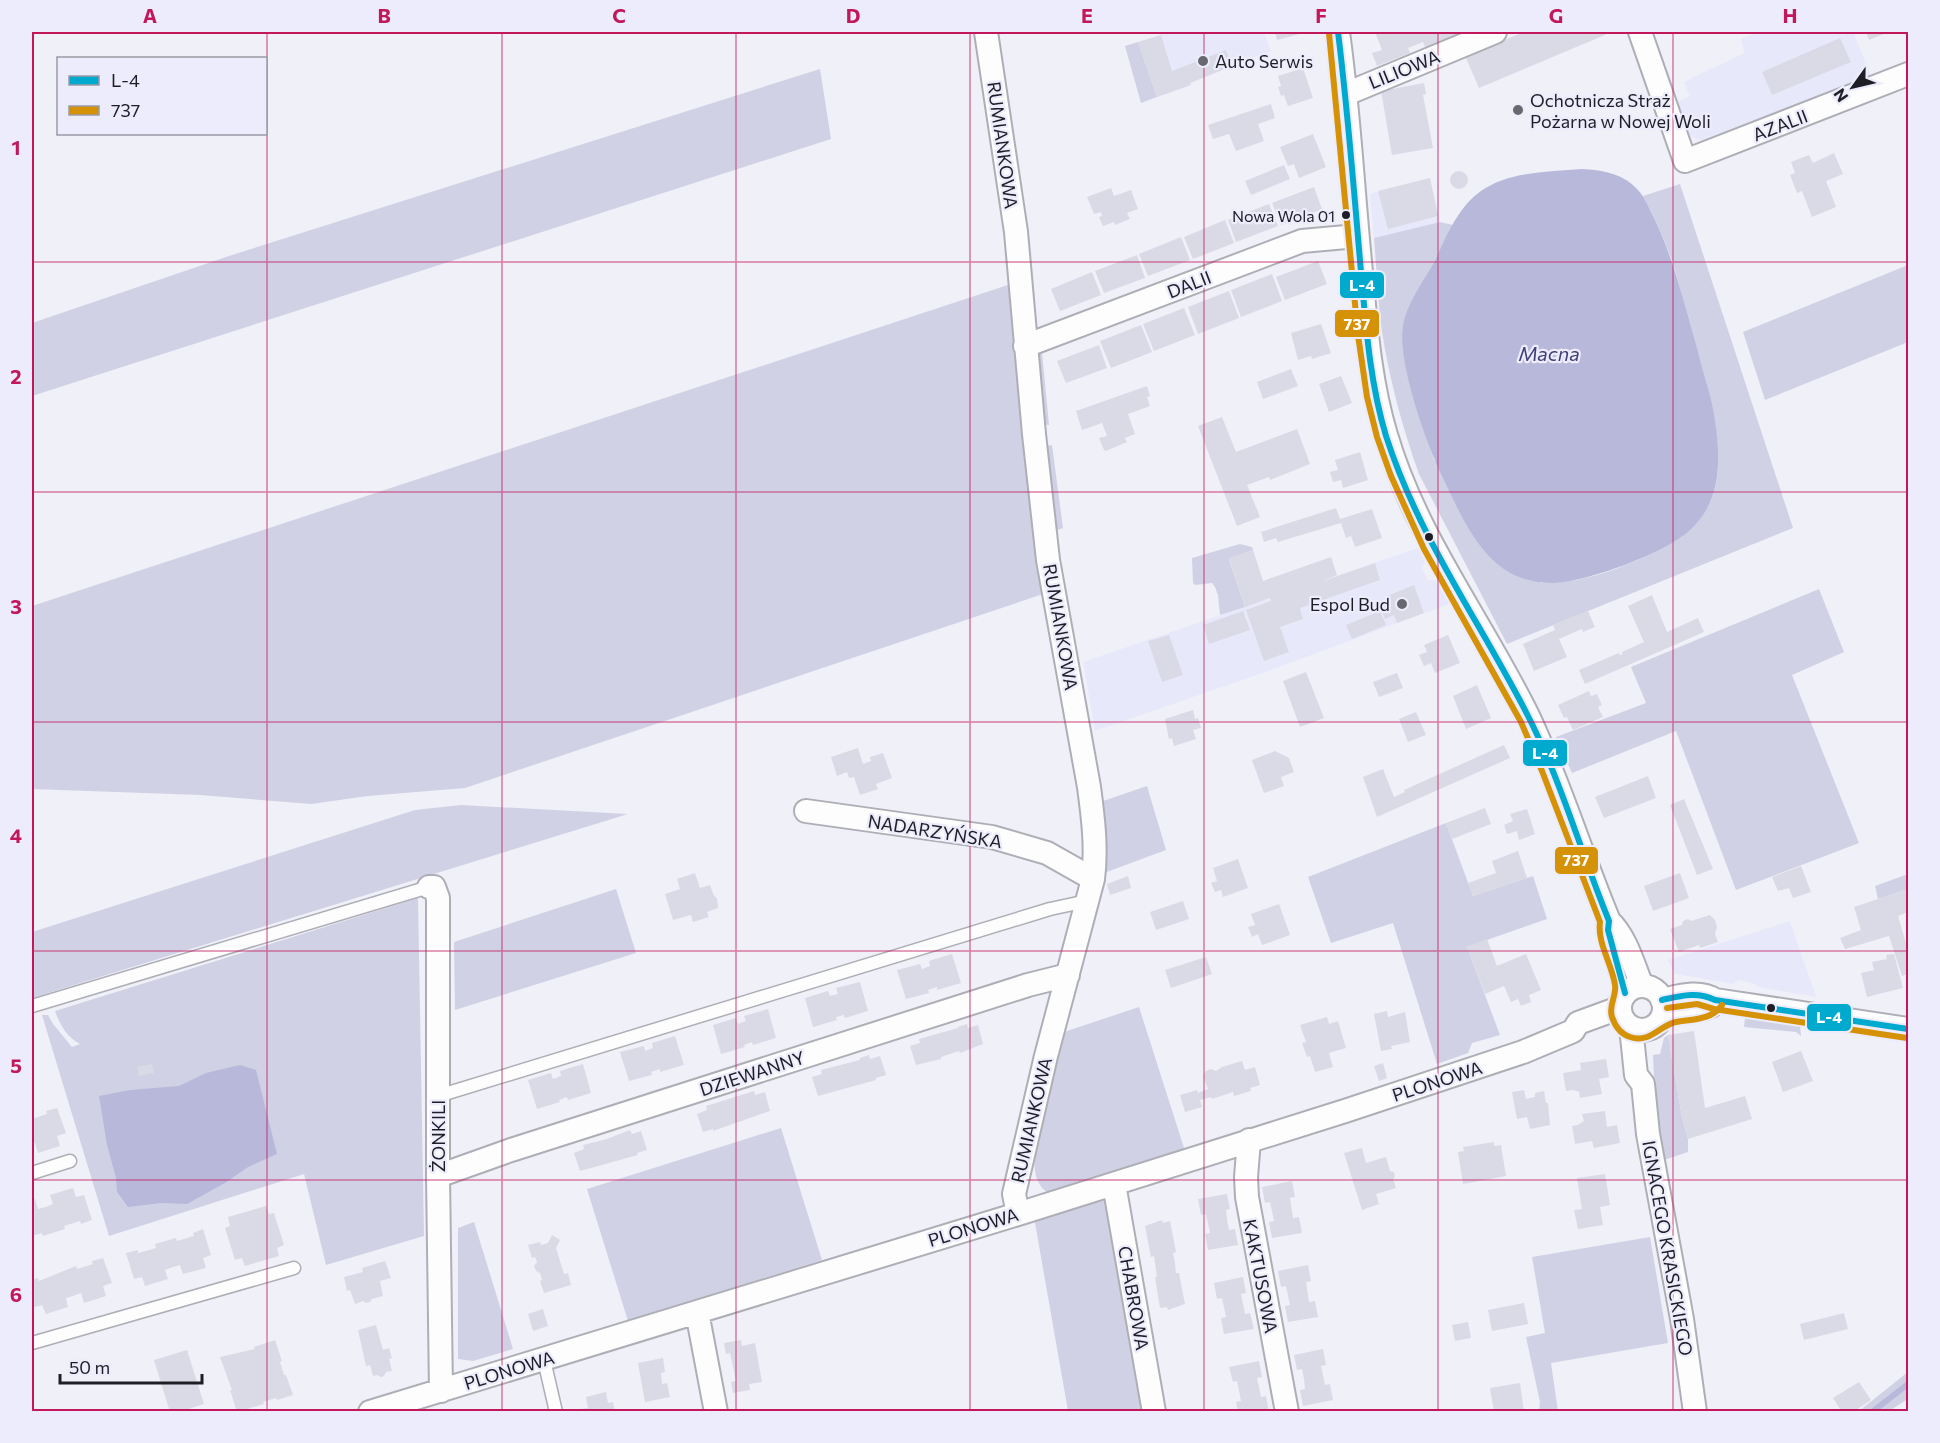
<svg xmlns="http://www.w3.org/2000/svg" width="1940" height="1443" font-family="Commissioner,sans-serif">
<rect width="100%" height="100%" fill="#f0f0f8"/>
<path fill="#e8e8fb" d="M1159,32h105l7,19 -80,32v2l-34,12 -19,-55 23,-7z
M1758,32h95l18,44 -168,65 -11,-4 -10,-8 -8,-26 16,-7 -6,-14 60,-29 -3,-14z
M1430,178l10,44 -66,16 -4,-44z
M1418,548l7,14 -3,6 6,12h8l13,24 -178,66 -176,61 -12,-69z
M1790,921l26,76 -58,-10 -3,-3 -17,-4 -5,4 -58,-10 -7,-14z"/>
<path fill="#d1d1e5" d="M1138,42l19,55 -16,6 -16,-57z
M820,69l11,70 -799,257v-73l197,-67z
M1680,184l113,344 -286,116 -88,-170c-15,-42 -27,-85 -35,-130 -6,-34 -7,-71 -10,-106l66,-16 13,3 -25,48 -22,95 7,28 21,64 107,123c35,1 74,-12 105,-27 28,-15 50,-23 64,-54 23,-47 -8,-135 -22,-182 -6,-23 -11,-48 -20,-70 -7,-19 -16,-36 -25,-54z
M1908,265v77l-143,58 -22,-68z
M1014,283l29,311 -578,194 -97,8 -57,8 -111,-9 -168,-6v-183z
M1042,352l7,73 -6,-1 -10,-65z
M1052,445l11,83 -11,4 -11,-85z
M1240,544l12,3 1,3 -24,9 16,48 -25,8 -2,-20 -3,-8 -3,-4 -17,2 -2,-2 -1,-25z
M1819,589l25,63 -52,23 67,168 -123,47 -60,-159 -104,42 -16,-36 90,-34 -15,-36z
M1147,786l19,64 -62,23 -7,-67 6,-5z
M461,805l167,9 -596,184v-66l383,-122z
M1446,823l27,73 60,-20 14,43 -80,28 33,88 -28,8 -4,10 -31,11 -44,-141 -62,20 -23,-66z
M1908,874v15l-30,10 -3,-13z
M616,889l20,64 -181,57 -1,-68z
M418,898l6,338 -98,29 -22,-91 -195,62 -67,-221h6l5,9 19,23 8,-3c-13,-7 -20,-19 -25,-33z
M1139,1007l46,144 -136,43c-13,-10 -14,-19 -15,-35l24,-125z
M1748,1016l52,9 1,11 -5,-4 -52,-5 1,-9z
M1668,1035l14,82 6,22v13l-27,9 -5,-32 -3,-74 7,-1 4,-16z
M781,1128l41,132 -194,61 -41,-132z
M1098,1198l14,8 35,205h-79l-34,-194z
M474,1222l39,127 -40,12 -15,-2v-131z
M1650,1237l18,106 -117,20 7,48h-19l1,-9 -14,-65 19,-4 -13,-76z
M1908,1372v27l-19,12h-30z"/>
<path fill="#b8b8db" d="M1582,169c19,1 39,4 53,18 9,8 13,19 18,29 21,42 31,88 44,132 6,25 15,49 18,73 4,25 6,58 -5,81 -4,10 -11,20 -20,28 -25,23 -104,53 -139,53 -14,0 -32,-4 -44,-12 -32,-20 -49,-62 -65,-95 -16,-33 -45,-115 -39,-150 4,-24 22,-46 33,-68 11,-23 23,-52 45,-67 28,-20 68,-19 101,-22z
M240,1065l16,5 21,84 -29,13 -23,16 -38,21 -26,-1 -33,4 -11,-15 -1,-14 -9,-33 -8,-49 31,-6 49,-4 27,-13z"/>
<g fill="none" stroke-linecap="round" stroke-linejoin="round">
<path stroke="#b8b8db" stroke-width="6" d="M1872,1412l36,-28"/>
</g>
<path fill="#dadae7" d="M1275,32h32l-30,8z
M1375,32h94l-43,17 -3,-7 -15,6 2,5 -33,13 -5,-13 10,-3z
M1524,32h80l1,3 -126,53 -14,-32z
M1866,32h23l-20,8z
M1161,35l11,36 54,-21 6,16 -42,17 1,2 -34,12 -19,-55z
M1840,38l11,24 -79,33 -10,-23z
M1303,68l10,30 -25,8 -4,-11 -3,1 -3,-9 3,-1 -3,-10z
M1424,83l2,11 -3,1 10,53 -41,7 -11,-64z
M1271,104l4,14 -17,6 6,17 -28,10 -7,-17 -16,5 -5,-14z
M1313,134l13,33 -27,11 -5,-14 -6,2 -8,-19z
M1834,153l9,21 -17,7 10,26 -24,10 -10,-26 -5,2 -7,-18 5,-2 -4,-11 18,-7 4,8z
M1284,165l6,14 -39,16 -6,-14z
M1450 180a9 9 0 1 1 18 0a9 9 0 1 1-18 0Z
M1430,178l8,38 -50,13 -10,-38z
M1314,187l8,22 -41,16 -9,-22z
M1111,188l3,8 17,-6 7,19 -11,4 3,6 -15,6 -1,-3 -11,4 -4,-9 3,-1 -1,-4 -7,2 -7,-17z
M1269,204l9,22 -42,16 -8,-22z
M1225,220l9,23 -41,16 -9,-22z
M1181,237l9,23 -42,16 -9,-22z
M1137,255l8,23 -41,15 -9,-22z
M1318,261l9,23 -42,16 -9,-23z
M1092,272l9,23 -41,16 -9,-22z
M1272,274l10,27 -41,16 -10,-27z
M1229,291l10,27 -41,16 -10,-27z
M1184,308l11,27 -41,16 -11,-27z
M1321,324l10,29 -19,6 -1,-3 -13,4 -7,-27z
M1141,325l11,27 -41,16 -11,-27z
M1099,345l8,23 -41,15 -9,-22z
M1291,369l7,17 -35,13 -6,-17z
M1341,376l11,27 -23,9 -10,-28z
M1147,386l3,10 -3,1 3,9 -22,8 7,20 -10,4 2,4 -21,9 -2,-1 -5,-12 8,-2 -5,-13 -20,7 -6,-19z
M1222,417l14,35 61,-23 13,35 -40,16 -1,-3 -22,8 13,32 -23,9 -39,-100z
M1360,452l8,28 -25,8 -2,-8 -8,2 -3,-10 8,-2 -3,-10z
M1336,508l4,11 32,-10 10,29 -27,9 -4,-11 -5,2 -5,-15 -63,19 -2,-4 -12,4 -3,-10z
M1253,550l10,31 68,-24 6,18 -16,7 54,-19 5,17 -80,28 3,11 -23,8 9,25 -25,9 -18,-51 25,-9 -1,-3 -25,9 -16,-49z
M1414,585l10,28 -27,10 -3,-8 -9,4 -6,-15 9,-6 -1,-2z
M1652,595l15,37 31,-14 6,14 -119,52 -6,-14 40,-17 1,2h2v-3l22,-10 -16,-36z
M1243,611l7,19 -41,14 -6,-19z
M1380,611l6,14 -34,14 -6,-14z
M1588,611l7,16 -12,5 -1,-3 -23,10 8,18 -33,14 -11,-27 32,-14 -2,-5z
M1169,635l14,40 -21,7 -14,-41z
M1448,635l12,28 -25,10 -4,-10 -7,3 -5,-11 8,-3 -3,-7z
M1306,672l18,46 -24,9 -17,-46z
M1397,673l6,15 -24,9 -6,-15z
M1477,685l14,33 -25,11 -13,-33z
M1589,691l2,5 6,-2 5,11 -4,2 5,10 -30,13 -6,-13 -3,1 -6,-13z
M1193,710l2,9 3,-1 3,10 -8,2 3,9 -22,7 -2,-8 -3,1 -4,-20z
M1416,712l10,23 -18,7 -9,-23z
M1504,745l6,13 -133,59 -14,-40 20,-8 11,28 11,-5 -1,-2z
M858,748l5,16 8,-3 -1,-4 13,-4 9,25 -16,6 2,5 -18,6 -6,-18 -5,1 -2,-6 -10,4 -6,-19z
M1275,751l14,7 5,14 -13,5 3,9 -20,7 -12,-33z
M1648,776l8,22 -52,20 -9,-21z
M1684,799l29,70 -16,6 -27,-70z
M1485,808l6,16 -39,15 -6,-16z
M1527,809l8,25 -16,6 -2,-9 -10,3 -3,-9 9,-4 -3,-7z
M1518,851l9,27 -54,18 -5,-13 28,-10 -4,-12z
M1238,859l10,29 -25,9 -2,-7 -6,2 -4,-9 6,-2 -4,-13z
M1801,866l10,26 -18,6 -4,-10 -11,3 -6,-14z
M695,873l5,15 10,-3 4,11 3,2 1,10 -11,4 2,5 -16,5 -2,-7 -18,5 -8,-26 15,-5 -3,-10z
M1680,873l9,25 -36,13 -9,-25z
M1128,876l3,12 -21,7 -3,-11z
M1908,889v23l-10,4 10,34v24l-6,2 -13,-40 -44,13 -5,-11 21,-8 -7,-23z
M1183,901l6,18 -33,11 -6,-18z
M1279,904l11,31 -28,10 -4,-11 -6,3 -4,-10 7,-2 -4,-11z
M1710,915l5,5 2,7 -2,7 3,8 -18,6 -1,-3 -20,7 -9,-23 12,-4 1,-4 5,-2 3,2z
M1487,939l10,27 29,-12 15,36 -12,5 2,7 -10,4 -3,-7 -7,3 -7,-16 -19,8 -18,-47z
M952,954l9,29 -24,7v-3l-9,3 1,3 -23,6 -9,-29 23,-6 2,5 8,-3 -1,-5z
M1894,954l9,34 -36,9 -6,-24 13,-3 -2,-8 15,-3 -1,-4z
M1206,957l6,17 -41,14 -6,-18z
M860,982l8,29 -23,7 -1,-3 -8,2 1,3 -24,7 -8,-29 23,-7 2,5 8,-2 -2,-6z
M768,1009l8,29 -23,7 -1,-3 -8,3 1,2 -24,7 -8,-29 23,-7 2,6 8,-3 -2,-5z
M1387,1011l1,6 17,-5 5,30 -19,4 1,3 -11,2 -7,-37z
M1327,1017l2,7 9,-3 8,27 -17,5 4,14 -18,5 -5,-16 -3,1 -5,-14 4,-1 -6,-17z
M967,1024l1,4 10,-3 5,19 -23,9 -1,-2 -18,6v2l-25,6 -6,-19 10,-3 -1,-4 39,-11v-1z
M1694,1031l11,77 40,-12 7,23 -64,20 -6,-22 -14,-82z
M675,1036l9,29 -24,7v-3l-9,3 1,3 -23,6 -9,-29 24,-6 1,5 8,-3 -1,-5z
M1801,1051l12,30 -30,11 -11,-30z
M869,1055l1,4 10,-3 6,19 -10,3v2l-58,16 -6,-19 10,-3 -1,-4 39,-10v-2z
M1606,1059l3,18 -10,2 3,15 -22,4 -1,-6 -6,-2 -7,1 -3,-18 18,-3 -1,-7z
M1242,1061l3,9 10,-3 5,18 -10,3 1,3 -17,5 -1,-4 -21,7 -1,-2 -11,3 2,7 -17,5 -5,-17 17,-5 1,3 10,-4 -5,-13 3,-5 5,-2 5,2 6,-4z
M1383,1063l4,15 -8,3 -5,-15z
M152,1064l2,9 -15,3 -2,-9z
M583,1064l8,29 -23,7 -1,-3 -8,3 1,2 -23,7 -9,-29 23,-7 2,6 8,-3 -1,-5z
M1524,1090l2,9 9,-2v-4l9,-2 2,12h2l2,22 -20,4 -3,-12 -10,2 -5,-27z
M754,1091l1,4 10,-3 5,19 -57,20v-2l-10,3 -6,-18 10,-4 -1,-4z
M57,1108l9,25 -9,3 3,10 -22,7 -3,-10 -3,1v-25l15,-5 -1,-3z
M1605,1111l2,16 10,-2 3,18 -26,5 -2,-7 -17,3 -3,-18 6,-1 6,-4 -2,-7z
M630,1130l2,4 9,-3 6,19 -10,3 1,2 -58,16 -6,-18 10,-4 -1,-4 24,-6z
M1494,1142v4l7,-1 5,31 -43,8 -5,-32 6,-1 -1,-4z
M1362,1148l4,15 20,-6 4,14 4,1 1,5 -2,2 3,9 -20,6 3,10 -17,6 -18,-57z
M1605,1174l5,31 -10,2 3,18 -25,4 -4,-19 8,-1 -5,-31z
M1292,1181l3,16 -5,1 3,20 6,-1 3,16 -30,5 -3,-16 5,-1 -4,-19 -5,1 -3,-16z
M73,1188l3,9 8,-2 8,25 -11,4 -1,-3 -16,5 1,3 -22,7 -1,-3 -10,3v-36l3,-1 3,10 8,-2 7,-3 -3,-9z
M1227,1194l3,15 -4,1 1,10 2,10 6,-1 3,16 -30,5 -3,-16 5,-1 -4,-19 -5,1 -3,-16z
M266,1206l3,8 5,-1 10,32 -7,3 2,8 -34,10 -3,-8 -7,2 -10,-32 5,-2 -2,-9z
M1162,1220l1,3 7,-2 6,31 -3,1 2,10 1,10h3l6,31 -17,6 -1,-3 -7,1 -5,-31h2l-3,-21 -3,1 -6,-31z
M203,1229l8,26 -8,3 3,10 -23,6 -3,-9 -7,2 -8,3 3,9 -23,7 -3,-9 -8,2 -8,-26 12,-3v3l18,-5 -1,-4 21,-6 1,3 17,-5 -1,-3z
M552,1235l8,5 -4,8 8,26 4,-1 3,12 -27,8 -4,-12 2,-1 -2,-7 -4,-2 -2,-5 3,-4 -2,-5 -3,1 -4,-13 12,-3 1,3 7,-2z
M103,1258l9,25 -9,3 3,10 -22,7 -3,-10 -8,3 -7,2 2,9 -22,7 -4,-9 -8,2 -2,-9v-18l6,-2 1,3 37,-15 1,3 16,-5 -1,-3z
M385,1261l6,17 -11,3 3,15 -11,3 -2,3 -4,1 -3,-2 -8,3 -5,-14 -3,1 -3,-14 19,-5 -1,-4z
M1308,1265l3,16 -5,1 3,20 6,-1 3,16 -30,5 -3,-16 5,-1 -2,-9 -2,-10 -5,1 -3,-16z
M1243,1277l3,16 -5,1 4,20 5,-1 4,16 -30,5 -3,-16 5,-1 -4,-19 -5,1 -3,-16z
M1524,1303l4,21 -36,7 -4,-21z
M543,1309l5,17 -15,5 -5,-17z
M1844,1313l4,16 -44,11 -4,-16z
M1468,1322l3,16 -16,3 -3,-16z
M376,1325l7,25 6,-2 3,10 -3,1 3,12 -6,1 -2,4 -3,1 -4,-2 -4,1 -3,-11 -4,1 -8,-36z
M275,1340l7,21 -2,1 4,13h2l7,20 -16,5 -1,-2 -13,4 1,2 -27,8 -7,-22h2l-12,-33 35,-8 -1,-2z
M741,1340l1,6 13,-3 7,39 -13,2 1,6 -17,3 -2,-11 5,-1 -6,-28 -4,1 -2,-11z
M1323,1349l3,16 -5,1 4,19 5,-1 3,16 -30,6 -3,-16 5,-1 -1,-10 -2,-10 -5,1 -3,-15z
M187,1350l17,54 -25,8h-9l-16,-52z
M663,1358l2,14 -4,1 1,11 5,-1 3,14 -25,5 -7,-39z
M1259,1361l3,16 -5,1 4,19 5,-1 3,16h-31l-2,-10 5,-1 -4,-20 -4,1 -4,-15z
M1859,1382l12,18 -18,12h-11l-9,-14z
M1520,1383l4,29h-30l-4,-24z
M606,1392l2,11 5,-1 2,10h-33l-1,-3 7,-1 -2,-11z"/>
<g fill="none" stroke-linecap="round" stroke-linejoin="round">
<defs>
<path id="service" d="M32,1006l397,-119
M438,1096l612,-187 37,-8
M32,1173l38,-12
M32,1343l262,-75
M544,1360l12,52"/>
<path id="minor" d="M986,32l30,200 18,202 14,126 41,227c4,30 8,61 4,92l-47,177 -32,138 4,20
M1338,32c11,79 15,160 23,240 5,55 9,110 25,163 30,103 97,188 143,283 31,66 52,136 80,203 17,16 24,43 33,65
M1640,32l45,129 223,-87
M1346,94l149,-62
M1025,346l277,-105 55,-5
M806,811l186,26 55,16 46,26
M429,887h5l4,11v278l3,215
M1620 1008a22 22 0 1 1 44 0a22 22 0 1 1-44 0Z
M1662,1000c18,-4 37,-10 53,0l193,29
M1663,1015l43,-7 5,-2 4,-6
M1631,1027l5,48 7,9 5,50 34,185 13,93
M1249,1140l-3,37 1,20 40,215
M438,1176l73,-26 517,-165 40,-10
M1114,1184l40,228
M697,1312l19,100
M370,1412l648,-198 327,-103 178,-59 50,-21 5,-8 41,-15"/>
</defs>
<use href="#service" stroke="#aeaeb6" stroke-width="15"/>
<use href="#minor" stroke="#aeaeb6" stroke-width="26"/>
<use href="#service" stroke="#fdfdfe" stroke-width="12"/>
<use href="#minor" stroke="#fdfdfe" stroke-width="22"/>
<defs>
<path id="bus-1" d="M1338,32c10,80 16,160 23,240 5,55 9,111 25,164 32,100 94,186 141,278 34,66 54,139 82,207l-1,9 17,63
M1662,1000c18,-4 35,-9 53,0l193,29"/>
<path id="bus-2" d="M1329,33l29,302 9,62 10,40 14,39 33,73 97,173 21,49 58,151c-3,21 12,42 15,63 2,11 -7,20 -3,32 3,9 9,17 18,20 20,7 30,-12 46,-15 17,-3 36,-2 46,-17
M1667,1008l30,-4 17,5 193,29"/>
</defs>
<use href="#bus-1" stroke="#ececfc" stroke-width="10"/>
<use href="#bus-2" stroke="#ececfc" stroke-width="10"/>
<use href="#bus-1" stroke="#00a9ce" stroke-width="6"/>
<use href="#bus-2" stroke="#d69206" stroke-width="6"/>
</g>
<path fill="none" stroke="#c2185b" stroke-width="1.5" stroke-opacity="0.55" d="M267,32v1380M502,32v1380M736,32v1380M970,32v1380M1204,32v1380M1438,32v1380M1673,32v1380M32,262h1876M32,492h1876M32,722h1876M32,951h1876M32,1180h1876"/>
<g fill="#686870" stroke="#ececfc" stroke-width="2">
<circle cx="1203" cy="61" r="6"/>
<circle cx="1518" cy="110" r="6"/>
<circle cx="1402" cy="604" r="6"/>
</g>
<g fill="#1e1e27" stroke="#ececfc" stroke-width="2">
<circle cx="1346" cy="215" r="5"/>
<circle cx="1429" cy="537" r="5"/>
<circle cx="1771" cy="1008" r="5"/>
</g>
<g text-anchor="middle" dominant-baseline="central" stroke-width="4.5" stroke-linejoin="round" paint-order="stroke">
<g font-size="16" fill="#1e1e27" stroke="#ececfc" text-anchor="end">
<text x="1335" y="215">Nowa Wola 01</text>
</g>
<g font-size="18" fill="#1e1e27" stroke="#ececfc" text-anchor="start">
<text x="1215" y="61">Auto Serwis</text>
<text x="1530" y="100">Ochotnicza Straż<tspan x="1530" dy="21">Pożarna w Nowej Woli</tspan></text>
<text x="1390" y="604" text-anchor="end">Espol Bud</text>
</g>
<g font-size="18" fill="#1e1e27" stroke="#ececfc">
<text transform="translate(1404 69) rotate(-22)">LILIOWA</text>
<text transform="translate(1780 125) rotate(-21)">AZALII</text>
<text transform="translate(1003 145) rotate(82)">RUMIANKOWA</text>
<text transform="translate(1189 284) rotate(-21)">DALII</text>
<text transform="translate(1061 627) rotate(80)">RUMIANKOWA</text>
<text transform="translate(935 831) rotate(9)">NADARZYŃSKA</text>
<text transform="translate(752 1073) rotate(-18)">DZIEWANNY</text>
<text transform="translate(1437 1081) rotate(-18)">PLONOWA</text>
<text transform="translate(1031 1120) rotate(-77)">RUMIANKOWA</text>
<text transform="translate(438 1136) rotate(-90)">ŻONKILI</text>
<text transform="translate(973 1227) rotate(-17)">PLONOWA</text>
<text transform="translate(1668 1248) rotate(80)">IGNACEGO KRASICKIEGO</text>
<text transform="translate(1261 1276) rotate(79)">KAKTUSOWA</text>
<text transform="translate(1134 1298) rotate(80)">CHABROWA</text>
<text transform="translate(509 1370) rotate(-17)">PLONOWA</text>
</g>
<g font-size="20" font-style="italic" fill="#433e78" stroke="#ececfc">
<text x="1549" y="353">Macna</text>
</g>
</g>
<g stroke="#ececfc" stroke-width="2">
<rect x="1339" y="271" width="46" height="28" rx="6" fill="#00a9ce"/>
<rect x="1334" y="309" width="46" height="29" rx="6" fill="#d69206"/>
<rect x="1522" y="739" width="46" height="28" rx="6" fill="#00a9ce"/>
<rect x="1554" y="846" width="45" height="29" rx="6" fill="#d69206"/>
<rect x="1806" y="1003" width="46" height="29" rx="6" fill="#00a9ce"/>
</g>
<g font-size="16" text-anchor="middle" font-weight="bold" fill="#fff">
<text x="1362" y="291">L-4</text>
<text x="1357" y="330">737</text>
<text x="1545" y="759">L-4</text>
<text x="1576" y="866">737</text>
<text x="1829" y="1023">L-4</text>
</g>
<rect width="1940" height="1443" fill="none" stroke="#ececfc" stroke-width="66"/>
<rect x="57" y="57" width="210" height="78" fill="#ececfc" stroke="#9a9aa7" stroke-width="1.5"/>
<rect x="69" y="76" width="30" height="9" fill="#00a9ce" stroke="#9a9aa7" stroke-width="1.5"/>
<text x="111" y="87" font-size="18" fill="#1e1e27">L-4</text>
<rect x="69" y="106" width="30" height="9" fill="#d69206" stroke="#9a9aa7" stroke-width="1.5"/>
<text x="111" y="117" font-size="18" fill="#1e1e27">737</text>
<g transform="translate(1853 87) rotate(236)" stroke="#ececfc" stroke-width="4.5" paint-order="stroke">
<path d="M0-4.5L10 22L0 15L-10 22Z" fill="#1e1e27"/>
<text y="-9" font-size="16" font-weight="bold" text-anchor="middle" fill="#1e1e27">N</text>
</g>
<path d="M60 1374v9h142v-9" fill="none" stroke="#1e1e27" stroke-width="3"/>
<text x="69" y="1374" font-size="18" fill="#1e1e27" stroke="#ececfc" stroke-width="4.5" paint-order="stroke">50 m</text>
<rect x="33" y="33" width="1874" height="1377" fill="none" stroke="#c2185b" stroke-width="2"/>
<g font-size="20" text-anchor="middle" font-weight="bold" fill="#c2185b">
<text x="150" y="23">A</text>
<text x="384" y="23">B</text>
<text x="619" y="23">C</text>
<text x="853" y="23">D</text>
<text x="1087" y="23">E</text>
<text x="1321" y="23">F</text>
<text x="1556" y="23">G</text>
<text x="1790" y="23">H</text>
<text x="16" y="155">1</text>
<text x="16" y="384">2</text>
<text x="16" y="614">3</text>
<text x="16" y="843">4</text>
<text x="16" y="1073">5</text>
<text x="16" y="1302">6</text>
</g>
</svg>
